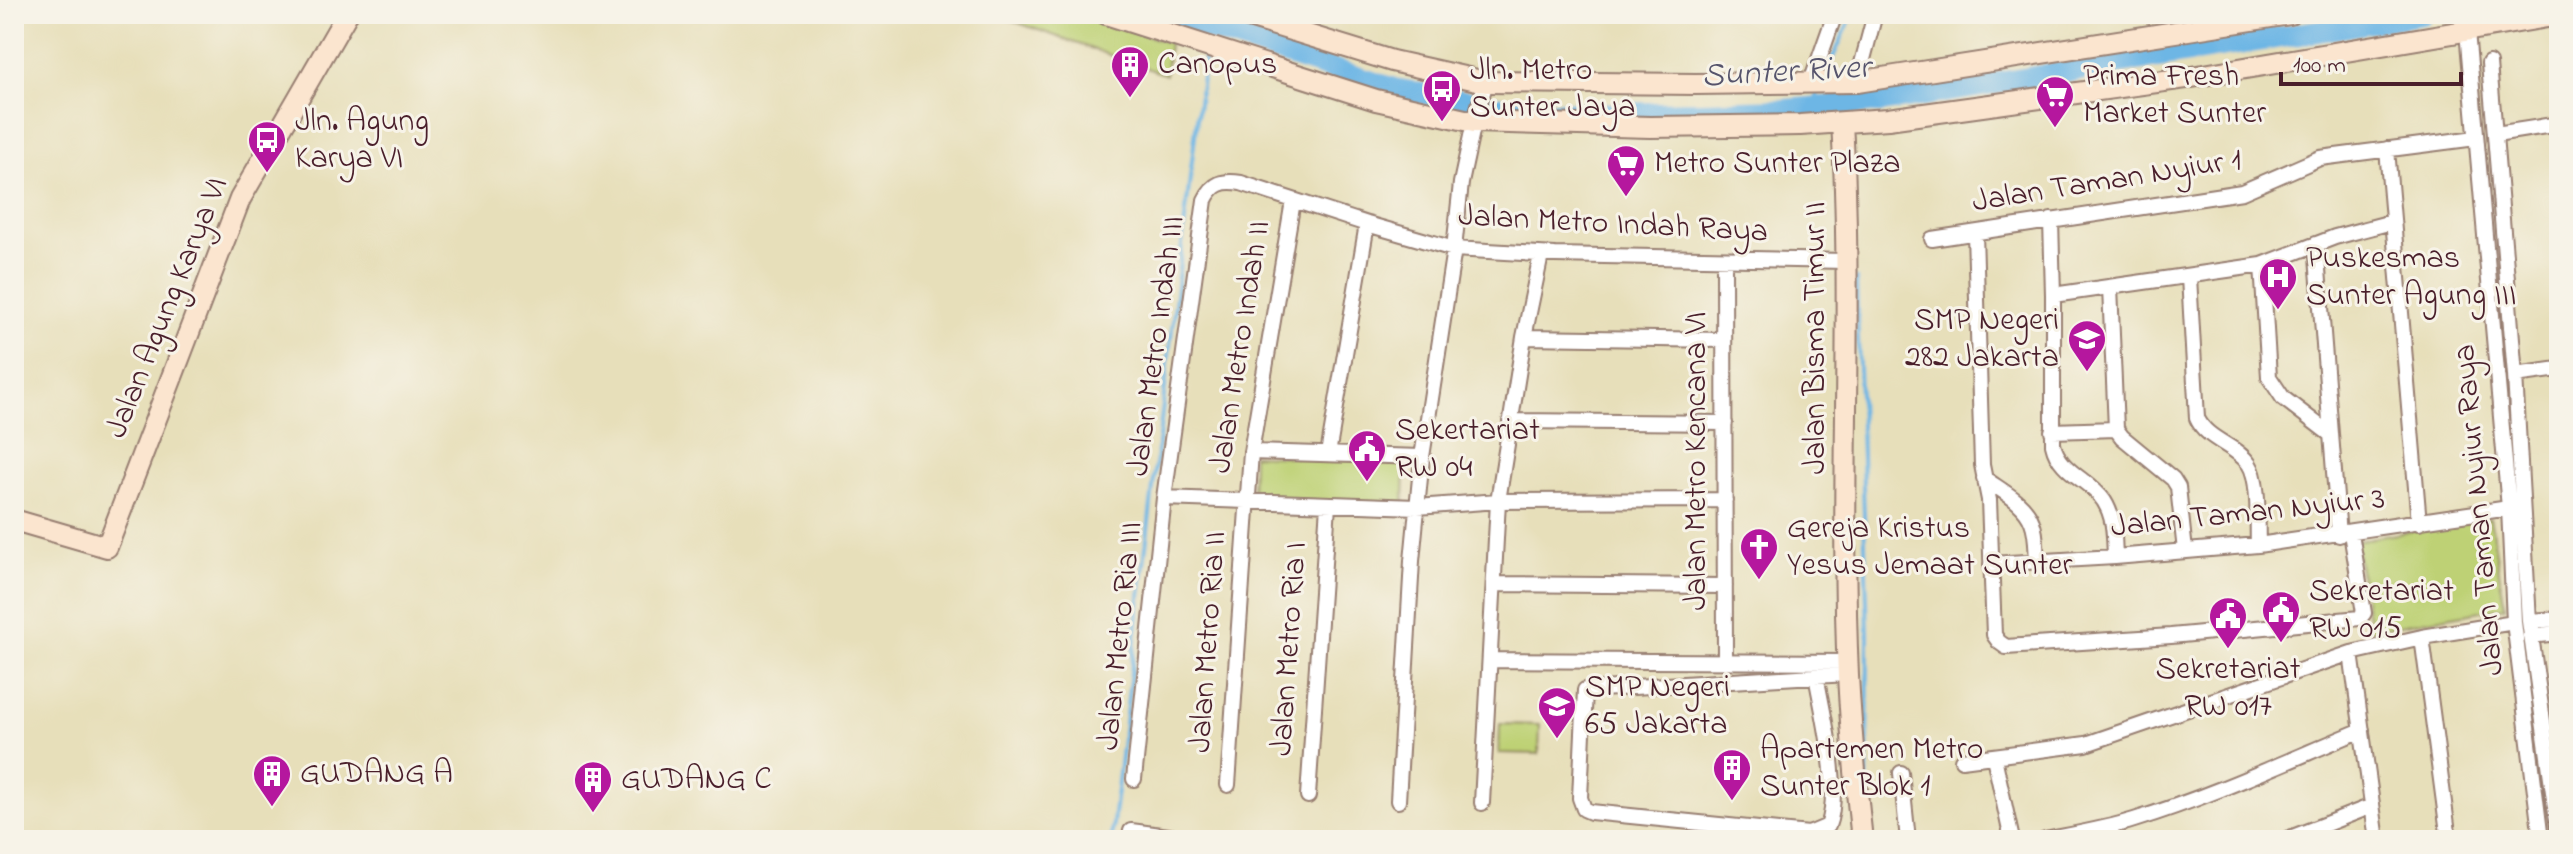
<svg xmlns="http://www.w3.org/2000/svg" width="2573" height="854" font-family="'Indie Flower',sans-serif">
<rect width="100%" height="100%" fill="#f7f3e8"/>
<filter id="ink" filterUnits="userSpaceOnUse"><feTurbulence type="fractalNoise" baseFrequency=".0125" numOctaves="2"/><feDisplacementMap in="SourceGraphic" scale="16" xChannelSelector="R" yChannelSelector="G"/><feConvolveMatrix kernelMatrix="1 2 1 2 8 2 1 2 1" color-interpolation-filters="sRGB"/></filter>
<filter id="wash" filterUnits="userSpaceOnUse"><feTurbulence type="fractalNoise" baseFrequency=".006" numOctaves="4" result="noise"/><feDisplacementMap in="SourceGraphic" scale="32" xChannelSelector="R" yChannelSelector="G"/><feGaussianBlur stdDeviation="1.8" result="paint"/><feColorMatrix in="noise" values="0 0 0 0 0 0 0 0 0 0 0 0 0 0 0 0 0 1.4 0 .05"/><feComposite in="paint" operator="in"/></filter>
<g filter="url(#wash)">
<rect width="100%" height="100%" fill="#e7dfba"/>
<path fill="#bed175" stroke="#847850" stroke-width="2" d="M993,14h89l87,29 -3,32z
M1253,455l152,6 -1,44 -152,-6z
M2490,518l15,89 -135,23 -15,-89z
M1500,724l40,1 -1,29 -40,-1z"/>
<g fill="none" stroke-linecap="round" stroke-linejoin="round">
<path stroke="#6db6e5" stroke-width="4" d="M2469,14l1,5
M1206,39l1,-10
M1824,77l29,-63
M1810,108l9,-19
M1856,279l12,354 -1,161
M1111,840l94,-788"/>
<path stroke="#6db6e5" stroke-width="22" d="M1161,14l233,75 130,22 88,3 173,-4 97,-8 540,-88"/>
</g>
</g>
<g filter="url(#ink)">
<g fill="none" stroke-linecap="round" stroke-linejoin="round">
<defs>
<path id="street" d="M2467,31l42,477 5,114 27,218
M2489,63l26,312 14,246 30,214
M1811,82l24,-68
M1857,82l18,-68
M2496,134l63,-10
M2387,149l32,374
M2051,220l2,75v149c6,28 36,35 51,57 11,17 10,37 11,56
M1975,233l7,232 7,35 5,135 5,7 7,5 165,-11 189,-18 4,-5 -13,-80
M1932,239l310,-47 78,-34 156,-20
M2316,244l23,291
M1724,260l1,402
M2262,265l7,112 14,21 47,36
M2189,277l8,141c9,22 39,27 52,46 11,16 8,61 9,81
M2110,287l6,142 6,8 51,42 5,8 7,64
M2053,295l209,-30 73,-28 57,-15
M1524,337l200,3
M2515,375l44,-6
M1510,421l215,2
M2052,431l64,-2
M1251,452l171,5
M1328,454l39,-230
M1984,478c16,12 41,24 48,44 5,12 4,27 5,40
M1164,498l253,9 81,-6 227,-1
M1991,564l124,-7 143,-12 251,-37
M1494,584l231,2
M2529,621l30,-2
M2530,636l29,-3
M2422,637l27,203
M2351,653l26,187
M1490,660l358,2
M1816,675c7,40 26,114 12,151l-19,8 -218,-22 -7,-3 -4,-11 5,-108 263,-16
M1994,757l18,83
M1962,760l124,-16 265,-91 71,-16 92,-15
M1901,773l7,67
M1134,779l30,-281 41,-298c8,-17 18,-20 36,-17l126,41 87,25 101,6 291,6
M1228,785l23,-333 42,-251
M1308,796l20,-291
M1398,801l14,-240 10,-104 32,-208 7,-66 13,-61 12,-40
M1482,803l16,-302 26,-164 17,-82
M1129,840l2,-9 67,9
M2045,840c30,-6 60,-11 89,-20 78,-24 153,-59 228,-90
M2285,840l87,-34"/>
<path id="secondary" d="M1106,14l270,86 98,22 176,5 150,-2 88,-6 298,-41 373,-63
M1239,14l153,47 94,21 210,2 161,-2 433,-68
M1842,123c11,184 -2,369 6,553 3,55 8,110 14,164
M14,520l93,27 133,-348 107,-185"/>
</defs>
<use href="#street" stroke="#987f72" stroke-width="18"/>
<use href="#secondary" stroke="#987f72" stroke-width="24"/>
<use href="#street" stroke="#fff" stroke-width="14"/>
<use href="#secondary" stroke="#fbe5cf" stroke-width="20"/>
</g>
</g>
<defs>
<symbol id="building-pin" viewBox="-11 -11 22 30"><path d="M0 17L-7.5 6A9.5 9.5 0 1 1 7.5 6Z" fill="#b5179e" stroke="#f7f3e8"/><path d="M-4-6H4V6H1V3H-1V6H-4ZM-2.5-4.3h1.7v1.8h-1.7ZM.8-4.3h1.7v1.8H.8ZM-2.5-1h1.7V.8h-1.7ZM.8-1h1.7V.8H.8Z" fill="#fff"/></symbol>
<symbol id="bus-pin" viewBox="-11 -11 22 30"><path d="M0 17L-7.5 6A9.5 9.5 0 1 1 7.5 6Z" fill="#b5179e" stroke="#f7f3e8"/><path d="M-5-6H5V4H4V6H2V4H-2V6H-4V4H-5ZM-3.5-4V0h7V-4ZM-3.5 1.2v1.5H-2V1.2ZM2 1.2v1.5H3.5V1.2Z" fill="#fff"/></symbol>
<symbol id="supermarket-pin" viewBox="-11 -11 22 30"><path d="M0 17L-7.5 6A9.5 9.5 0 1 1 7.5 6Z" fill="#b5179e" stroke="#f7f3e8"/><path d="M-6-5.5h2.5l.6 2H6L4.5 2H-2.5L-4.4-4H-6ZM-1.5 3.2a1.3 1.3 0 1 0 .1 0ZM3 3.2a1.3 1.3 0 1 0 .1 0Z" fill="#fff"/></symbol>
<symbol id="hospital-pin" viewBox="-11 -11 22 30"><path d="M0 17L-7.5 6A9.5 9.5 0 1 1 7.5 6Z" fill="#b5179e" stroke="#f7f3e8"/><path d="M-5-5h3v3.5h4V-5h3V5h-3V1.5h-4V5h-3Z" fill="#fff"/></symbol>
<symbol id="school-pin" viewBox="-11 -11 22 30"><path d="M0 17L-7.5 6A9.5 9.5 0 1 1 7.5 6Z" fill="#b5179e" stroke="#f7f3e8"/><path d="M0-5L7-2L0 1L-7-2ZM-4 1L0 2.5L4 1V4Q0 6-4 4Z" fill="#fff"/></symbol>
<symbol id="civic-pin" viewBox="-11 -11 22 30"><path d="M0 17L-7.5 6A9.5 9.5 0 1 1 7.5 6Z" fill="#b5179e" stroke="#f7f3e8"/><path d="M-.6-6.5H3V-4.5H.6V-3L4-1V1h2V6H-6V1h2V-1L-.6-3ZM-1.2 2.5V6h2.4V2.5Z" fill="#fff"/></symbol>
<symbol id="church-pin" viewBox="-11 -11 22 30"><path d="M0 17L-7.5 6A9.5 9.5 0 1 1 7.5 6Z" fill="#b5179e" stroke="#f7f3e8"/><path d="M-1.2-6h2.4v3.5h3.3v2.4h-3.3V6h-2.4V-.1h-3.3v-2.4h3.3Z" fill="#fff"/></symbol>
</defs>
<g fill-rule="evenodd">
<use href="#building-pin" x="1108" y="43" width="44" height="60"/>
<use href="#bus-pin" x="1420" y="67" width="44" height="60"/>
<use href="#supermarket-pin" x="2033" y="73" width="44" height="60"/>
<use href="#bus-pin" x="245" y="118" width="44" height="60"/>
<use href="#supermarket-pin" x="1604" y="142" width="44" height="60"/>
<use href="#hospital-pin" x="2256" y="255" width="44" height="60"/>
<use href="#school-pin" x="2065" y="317" width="44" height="60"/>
<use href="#civic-pin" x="1345" y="427" width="44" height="60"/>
<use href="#church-pin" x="1737" y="525" width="44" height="60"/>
<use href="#civic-pin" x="2259" y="588" width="44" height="60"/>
<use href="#civic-pin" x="2206" y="594" width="44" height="60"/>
<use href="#school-pin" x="1535" y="684" width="44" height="60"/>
<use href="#building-pin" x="1710" y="746" width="44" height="60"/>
<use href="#building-pin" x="250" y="752" width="44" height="60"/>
<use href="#building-pin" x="571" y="758" width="44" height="60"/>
</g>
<g text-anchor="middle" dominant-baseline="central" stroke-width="6" stroke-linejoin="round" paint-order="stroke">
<g font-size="32" fill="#4a1f2b" stroke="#f7f3e8" text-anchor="start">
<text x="1158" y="65">Canopus</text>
<text x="1470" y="71">Jln. Metro<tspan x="1470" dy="37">Sunter Jaya</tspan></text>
<text x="2083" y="77">Prima Fresh<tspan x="2083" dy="37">Market Sunter</tspan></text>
<text x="295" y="122">Jln. Agung<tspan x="295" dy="37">Karya VI</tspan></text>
<text x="1654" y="164">Metro Sunter Plaza</text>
<text x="2306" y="259">Puskesmas<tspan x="2306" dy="37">Sunter Agung III</tspan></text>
<text x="2059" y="321" text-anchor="end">SMP Negeri<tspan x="2059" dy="37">282 Jakarta</tspan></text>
<text x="1395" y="431">Sekertariat<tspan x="1395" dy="37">RW 04</tspan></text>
<text x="1787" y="529">Gereja Kristus<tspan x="1787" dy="37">Yesus Jemaat Sunter</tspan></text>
<text x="2309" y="592">Sekretariat<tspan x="2309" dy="37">RW 015</tspan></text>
<text x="2228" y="670" text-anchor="middle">Sekretariat<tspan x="2228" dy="37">RW 017</tspan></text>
<text x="1585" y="688">SMP Negeri<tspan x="1585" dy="37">65 Jakarta</tspan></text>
<text x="1760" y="750">Apartemen Metro<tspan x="1760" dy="37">Sunter Blok 1</tspan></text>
<text x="300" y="774">GUDANG A</text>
<text x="621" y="780">GUDANG C</text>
</g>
<g font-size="32" fill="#4a1f2b" stroke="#f7f3e8">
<text transform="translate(2107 182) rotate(-9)">Jalan Taman Nyiur 1</text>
<text transform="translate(1613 225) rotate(3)">Jalan Metro Indah Raya</text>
<text transform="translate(168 308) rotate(-68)">Jalan Agung Karya VI</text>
<text transform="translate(1816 338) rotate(-90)">Jalan Bisma Timur II</text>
<text transform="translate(1157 346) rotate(-82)">Jalan Metro Indah III</text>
<text transform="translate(1241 347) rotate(-81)">Jalan Metro Indah II</text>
<text transform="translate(1697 461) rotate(-90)">Jalan Metro Kencana VI</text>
<text transform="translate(2480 510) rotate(-95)">Jalan Taman Nyiur Raya</text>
<text transform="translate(2248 514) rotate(-6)">Jalan Taman Nyiur 3</text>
<text transform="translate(1121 636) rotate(-84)">Jalan Metro Ria III</text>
<text transform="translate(1209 642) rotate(-86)">Jalan Metro Ria II</text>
<text transform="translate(1290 649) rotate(-86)">Jalan Metro Ria I</text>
</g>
<g font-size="34" font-style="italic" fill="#56546c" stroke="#f7f3e8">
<text transform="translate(1786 73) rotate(-3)">Sunter River</text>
</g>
</g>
<rect width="2573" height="854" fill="none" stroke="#f7f3e8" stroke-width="48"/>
<path d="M2281 72v12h180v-12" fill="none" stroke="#4a1f2b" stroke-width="4"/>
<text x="2293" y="72" font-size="24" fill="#4a1f2b" stroke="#f7f3e8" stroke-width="6" paint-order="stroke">100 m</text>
</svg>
